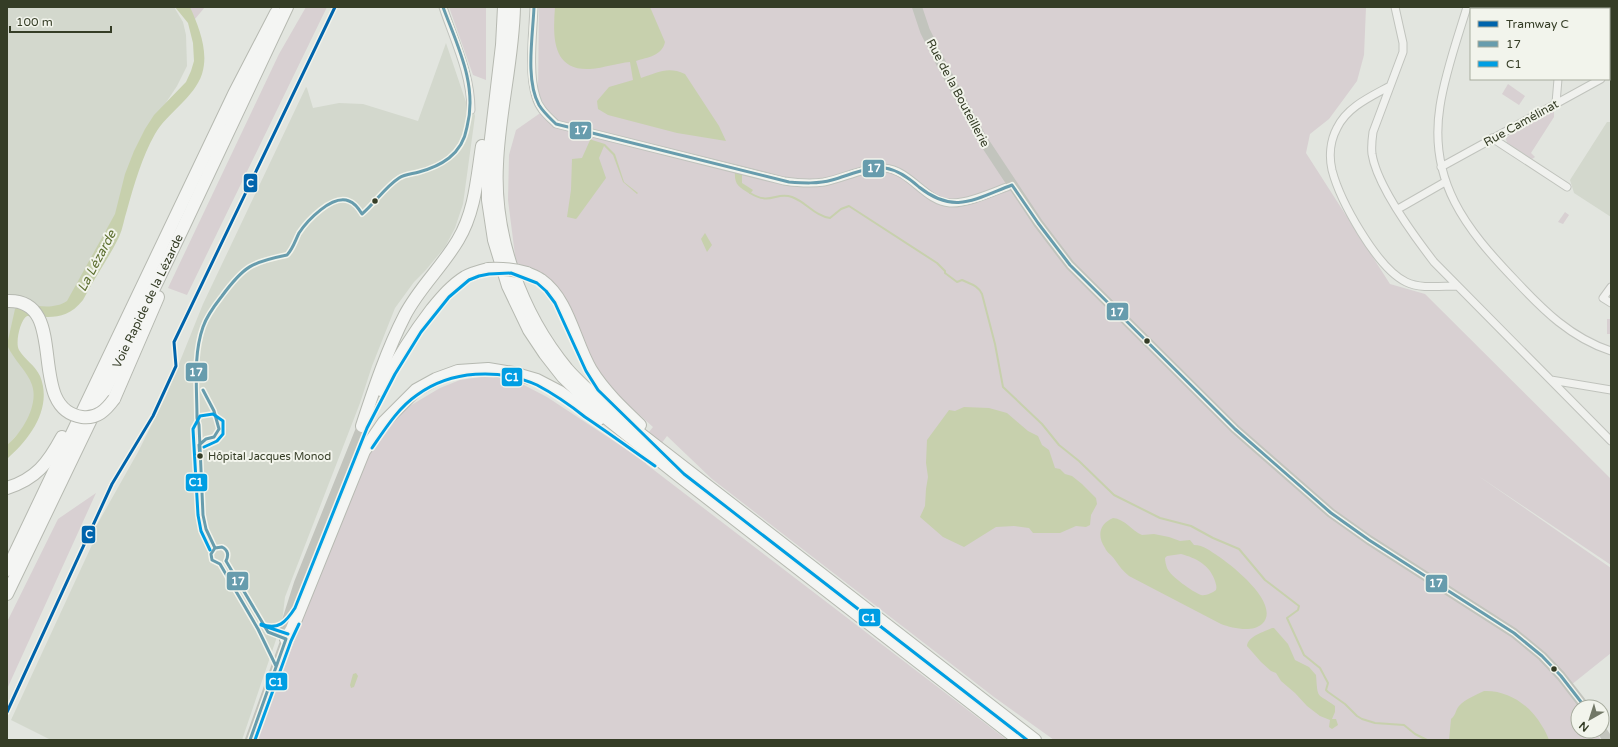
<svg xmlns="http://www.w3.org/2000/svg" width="1618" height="747" font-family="'Varela Round',sans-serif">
<rect width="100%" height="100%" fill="#e2e5df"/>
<path fill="#d3d8cd" d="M7,7h167l9,15 3,13 1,31 -10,20 -30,45 -33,96 -44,81 -49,6 -10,32 26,35 -4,36 -26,29z
M446,43l22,65 6,4 1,4 -12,88 -8,24 -10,19 -20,24 -11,11 -19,26 -23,58 -12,37 -75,194 -3,25 -40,118h-191l-40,-20 86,-186 -3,-4 44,-78 28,-56 37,-92 103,-217 1,1 6,20 26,-5 24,1 55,17z
M1607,122h4v95l-37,-24 -4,-13z"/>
<path fill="#d8d0d2" d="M180,7h25l-10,12 -9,-2z
M306,7h21l-140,288 -19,-7 111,-234z
M449,7h37v73l-13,-5z
M539,7h827l-2,48 -7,26 -28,38 -19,15 -4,19 84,131 35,10 186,185v86l-134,-90 134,93v85l-45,36 13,18h-1v24h17l6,9h-547l-60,-43 -282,-218 -45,-43 -21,28 361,276h-750l79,-211 38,-85 16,-20 18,-17 32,-19 20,-8 34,-5 26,8 27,14 85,56 21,-26 -31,-28 -21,-22 -31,-67 -14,-23 -20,-17 -20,-7 -8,-63 1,-45 7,-25 30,-21 -8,-16z
M1508,84l17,12 -6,9 -17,-11z
M1554,111v6l-23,36 4,4 -3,2 -25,-16 -1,-4 2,-3z
M1565,212l4,3 -6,9 -5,-2z
M1607,319h4v15h-4z
M96,493l-89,196v-67l51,-103z"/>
<path fill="#c7d0ad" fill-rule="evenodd" d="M175,7h15c9,20 19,45 12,67 -8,24 -34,38 -47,60 -13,23 -21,51 -28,76 -3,9 -4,18 -8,27 -10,21 -25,41 -36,63 -17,21 -32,17 -56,16 -7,4 -12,27 -8,34 6,10 16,15 21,26 13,32 -10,63 -33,83v-14c15,-12 32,-40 25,-60 -4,-13 -19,-26 -25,-40l8,-36c13,-9 34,4 52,-8l48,-87 10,-40 9,-23 11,-22 9,-14 32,-33 5,-11 3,-10 -1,-18 -5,-20z
M555,7h95l15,35c-3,14 -17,15 -29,19l5,17c17,-5 26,-12 44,-4l34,52 7,15 -49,-8 -69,-18 -10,-6 -1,-8 12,-14 24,-7 -3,-18c-13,1 -26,6 -40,7 -39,2 -37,-34 -35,-62z
M591,138h1v2l13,4 10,10 9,28 14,11 -1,1 -14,-12 -10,-27 -9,-9 -5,12 7,20 -29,40 -1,1 -9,-2 4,-27 1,-31 10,-1z
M735,170l7,2v11l11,7 -3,4c-12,-8 -16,-9 -15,-24z
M705,233l7,12 -5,7 -6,-13z
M964,407l25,1 18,5 21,18 10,5 4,9 7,5 6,18 5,1 5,5 7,2 10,8 14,14 1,6 -6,11 -1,10 -4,2 -10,-1 -16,7h-27l-4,-5 -15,-2 -18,1 -32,20 -21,-10 -23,-20 5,-11 1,-17 2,-12 -2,-14 1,-23 22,-30 6,1z
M1113,518c12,1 18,12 29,17l12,-1 15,3 11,4 10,-1 4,5c10,0 16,6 24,11 15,10 64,49 44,68 -10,9 -30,4 -41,0l-92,-48c-6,-5 -10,-10 -14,-16 -3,-5 -8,-7 -10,-12 -8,-12 -6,-24 8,-30zM1181,554c15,4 29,11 34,27 1,4 2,5 1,9 -4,3 -10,6 -15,5 -8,-3 -31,-19 -34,-27 -1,-3 -2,-7 -2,-10l2,-2z
M1272,628h2l14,16 7,16 14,7 7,8c2,25 0,17 19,31v6l-3,7h4l2,6 -6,4 -3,-2 1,-7 -10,-4 -13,-10 -12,-13 -14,-12 -5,-8 -5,-2 -10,-9 -14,-16c1,-10 17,-14 25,-18z
M356,673l2,3 -4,11 -3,1 -1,-3 3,-11z
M1484,691c24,-1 46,14 58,35 3,4 5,9 7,14h-100l2,-21c5,-4 4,-8 8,-13 6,-7 17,-11 25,-15z"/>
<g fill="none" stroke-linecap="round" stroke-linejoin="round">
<path stroke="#c7d0ad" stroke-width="2" d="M750,193c21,13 26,-2 42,4 14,5 23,19 38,21l11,-9 8,-3 88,57 8,8v2l12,9 5,-2c8,4 16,5 20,14l13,50 8,43 39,37 17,21 20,16 35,34 46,23 31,8 22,12 26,11 26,31 34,26 -1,4 -11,8 17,37 16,13 8,15 -2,7 2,2 17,12 12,12 5,3 13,4 29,2 11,9 12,6"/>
<defs>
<path id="street" d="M443,7c11,33 28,67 28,103
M534,7c-1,26 -6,66 2,90 3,12 12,19 20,27l228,57c14,2 27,3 40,1 20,-4 40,-15 60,-14 27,2 40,33 66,35 18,1 45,-12 62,-18
M1395,7l8,36v9l-30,80c-1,7 -2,14 -1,22 5,32 42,82 62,108l177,179
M1467,7c-10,33 -22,66 -27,99 -12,75 26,123 75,174 28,30 56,58 96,71
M1573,9l1,-2
M1609,75l2,-1
M1390,86c-20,11 -43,21 -53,42 -7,13 -8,29 -5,42 8,31 45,98 74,112 14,7 35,4 51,4
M1556,103l2,-24
M1492,138l75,49
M1441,167l160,-88
M1398,209l47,-27
M1611,287l-8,11 8,5
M1551,380l60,10"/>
<g id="highway">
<path d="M504,7l-2,38 -14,119v36l6,40 14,46 21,44 16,24 18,23 37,36 78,62 341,265"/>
<path d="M514,7c-1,53 -15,104 -17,157 -4,72 24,149 70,205 13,15 29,28 44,42l424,329"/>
<path d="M527,273c4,2 10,4 14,7 28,20 33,61 50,90 13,21 31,38 49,55"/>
<path d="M381,390c15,-29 31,-55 51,-81 10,-12 20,-24 33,-32 7,-4 15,-6 23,-8"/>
<path d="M114,399l44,-102"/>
<path d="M362,426c12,-37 25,-76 43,-111 14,-27 37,-48 53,-75 17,-28 19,-62 24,-94"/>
<path d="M7,488c29,-9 41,-25 55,-51"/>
<path d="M7,570l227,-476 42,-81"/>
<path id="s1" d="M7,594l175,-364 105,-223"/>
<path d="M286,639l6,-10 72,-178 20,-29 32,-32 20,-11 22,-8 30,-2 25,4 24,7 23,12 38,28"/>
</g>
</defs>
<use href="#street" stroke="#c0c3bd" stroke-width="9"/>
<use href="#highway" stroke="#b6b9b1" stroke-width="14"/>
<use href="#street" stroke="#f0f1ee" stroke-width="7"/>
<path stroke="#c2c4bd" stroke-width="10" d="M917,7l8,24 18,36 38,70 57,86 32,42 165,164 96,84 38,27 145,93 28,23 19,20 24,31
M1602,731l6,9
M250,740l36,-101 -1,-12 14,-44 63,-157"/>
<use href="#highway" stroke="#f4f5f3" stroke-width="12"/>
<defs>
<path id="highway-bridge" d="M488,269c15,-1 25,0 39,4
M7,301c65,-3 17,108 75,116 15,2 24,-7 32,-18"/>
</defs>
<use href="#highway-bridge" stroke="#b6b9b1" stroke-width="14" stroke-linecap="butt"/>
<use href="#highway-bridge" stroke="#f4f5f3" stroke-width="12"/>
<defs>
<path id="bus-1" d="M534,7c-1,28 -9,73 5,98 5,8 11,13 17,19l233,58c14,1 29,2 43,-2 16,-4 35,-14 53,-12 13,2 24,10 34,19 35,28 56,12 93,-2
M1012,185l26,38 32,42 165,164 96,84 38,27 145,93 28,23 19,20 24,31
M200,458l-1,-13 7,-6 8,-2 5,-8 -5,-18 -11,-21
M215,548l-9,-19 -3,-14 -4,-90 -2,-7c0,-29 -4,-63 6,-91 4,-12 12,-22 19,-31 22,-30 30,-34 65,-41 6,-6 8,-14 12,-22 8,-12 33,-39 50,-32 6,2 10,8 13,13 13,-11 23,-27 37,-36 6,-4 13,-4 20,-6 11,-3 21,-7 30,-14 10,-8 16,-19 18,-31 11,-42 -10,-82 -24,-120
M250,740l36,-101 -18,-7 -42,-71c3,-6 2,-11 -4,-14l-7,1 -4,6 1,6 8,4 38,65 18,37"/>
<path id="bus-2" d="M204,447l13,-6 6,-7v-13l-10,-7 -13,2 -7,13 5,86 3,16 9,19
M372,448c13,-19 26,-40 45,-53 34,-25 82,-27 120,-10 17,9 33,20 48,32 24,16 47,33 70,49
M288,634l-27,-9v-1c17,7 25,-2 34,-16l72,-180 28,-54 26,-42 28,-35 20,-17 10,-4 10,-2 22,-1 26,10 9,8 9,12 31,68 12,19 86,84 343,266
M255,740l36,-99 8,-17"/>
</defs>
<use href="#bus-1" stroke="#f2f4ec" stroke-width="6"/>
<use href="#bus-2" stroke="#f2f4ec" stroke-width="6"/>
<use href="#bus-1" stroke="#679cad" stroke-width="3"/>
<use href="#bus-2" stroke="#009ee3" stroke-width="3"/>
<defs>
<path id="tram-1" d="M7,712l105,-228 41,-68 23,-50 -2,-24 161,-335"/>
</defs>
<use href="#tram-1" stroke="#f2f4ec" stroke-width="6"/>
<use href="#tram-1" stroke="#0064ac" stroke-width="3"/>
</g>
<g fill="#353d26" stroke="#f2f4ec" stroke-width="1.5">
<circle cx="375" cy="201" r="3.5"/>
<circle cx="1147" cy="341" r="3.5"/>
<circle cx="200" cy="456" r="3.5"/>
<circle cx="1554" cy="669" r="3.5"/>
</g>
<g text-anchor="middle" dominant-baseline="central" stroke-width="4" stroke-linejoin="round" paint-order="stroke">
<g font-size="11" fill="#353d26" stroke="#f2f4ec" text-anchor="start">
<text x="208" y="456">Hôpital Jacques Monod</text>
</g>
<g font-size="12" fill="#353d26" stroke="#f2f4ec">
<text transform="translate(958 93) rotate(62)">Rue de la Bouteillerie</text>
<text transform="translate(1521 123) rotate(-29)">Rue Camélinat</text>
<text stroke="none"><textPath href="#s1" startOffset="325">Voie Rapide de la Lézarde</textPath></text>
</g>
<g font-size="13" font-style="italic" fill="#5e7031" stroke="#f2f4ec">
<text transform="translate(97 261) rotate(-62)">La Lézarde</text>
</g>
</g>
<g stroke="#f2f4ec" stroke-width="1.5">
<rect x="569" y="121" width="23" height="19" rx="4" fill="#679cad"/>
<rect x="862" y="159" width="23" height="19" rx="4" fill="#679cad"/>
<rect x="243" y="173" width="15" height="20" rx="4" fill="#0064ac"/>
<rect x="1106" y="302" width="23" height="19" rx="4" fill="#679cad"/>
<rect x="185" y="362" width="23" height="20" rx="4" fill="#679cad"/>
<rect x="501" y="367" width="22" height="20" rx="4" fill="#009ee3"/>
<rect x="185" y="473" width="23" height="19" rx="4" fill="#009ee3"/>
<rect x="81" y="525" width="15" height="19" rx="4" fill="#0064ac"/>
<rect x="226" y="571" width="23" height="20" rx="4" fill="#679cad"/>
<rect x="1425" y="574" width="23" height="19" rx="4" fill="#679cad"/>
<rect x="858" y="608" width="23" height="19" rx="4" fill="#009ee3"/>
<rect x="265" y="672" width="23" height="19" rx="4" fill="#009ee3"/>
</g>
<g font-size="11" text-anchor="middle" font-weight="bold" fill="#fff">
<text x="581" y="134">17</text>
<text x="874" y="172">17</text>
<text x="250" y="187">C</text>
<text x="1117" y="316">17</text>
<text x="196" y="376">17</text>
<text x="512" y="381">C1</text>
<text x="196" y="486">C1</text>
<text x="89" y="538">C</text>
<text x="238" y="585">17</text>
<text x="1436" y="587">17</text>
<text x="869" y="622">C1</text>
<text x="276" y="686">C1</text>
</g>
<rect width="1618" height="747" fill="none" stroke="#353d26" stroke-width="16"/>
<rect x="1470" y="8" width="140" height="72" fill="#f2f4ec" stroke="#a6ab9d"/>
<rect x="1478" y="21" width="20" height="6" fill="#0064ac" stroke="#a6ab9d"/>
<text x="1506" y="28" font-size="12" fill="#353d26">Tramway C</text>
<rect x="1478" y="41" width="20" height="6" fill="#679cad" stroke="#a6ab9d"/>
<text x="1506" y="48" font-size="12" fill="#353d26">17</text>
<rect x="1478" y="61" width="20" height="6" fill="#009ee3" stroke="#a6ab9d"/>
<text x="1506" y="68" font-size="12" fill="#353d26">C1</text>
<g transform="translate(1590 719) rotate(219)"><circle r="19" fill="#f2f4ec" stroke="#a6ab9d"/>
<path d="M0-3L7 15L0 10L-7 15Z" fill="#727867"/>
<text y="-6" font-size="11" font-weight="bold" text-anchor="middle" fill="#353d26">N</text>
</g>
<path d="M10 26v6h101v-6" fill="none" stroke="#353d26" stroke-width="2"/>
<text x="16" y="26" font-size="12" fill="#353d26" stroke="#f2f4ec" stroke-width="3" paint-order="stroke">100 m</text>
</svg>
